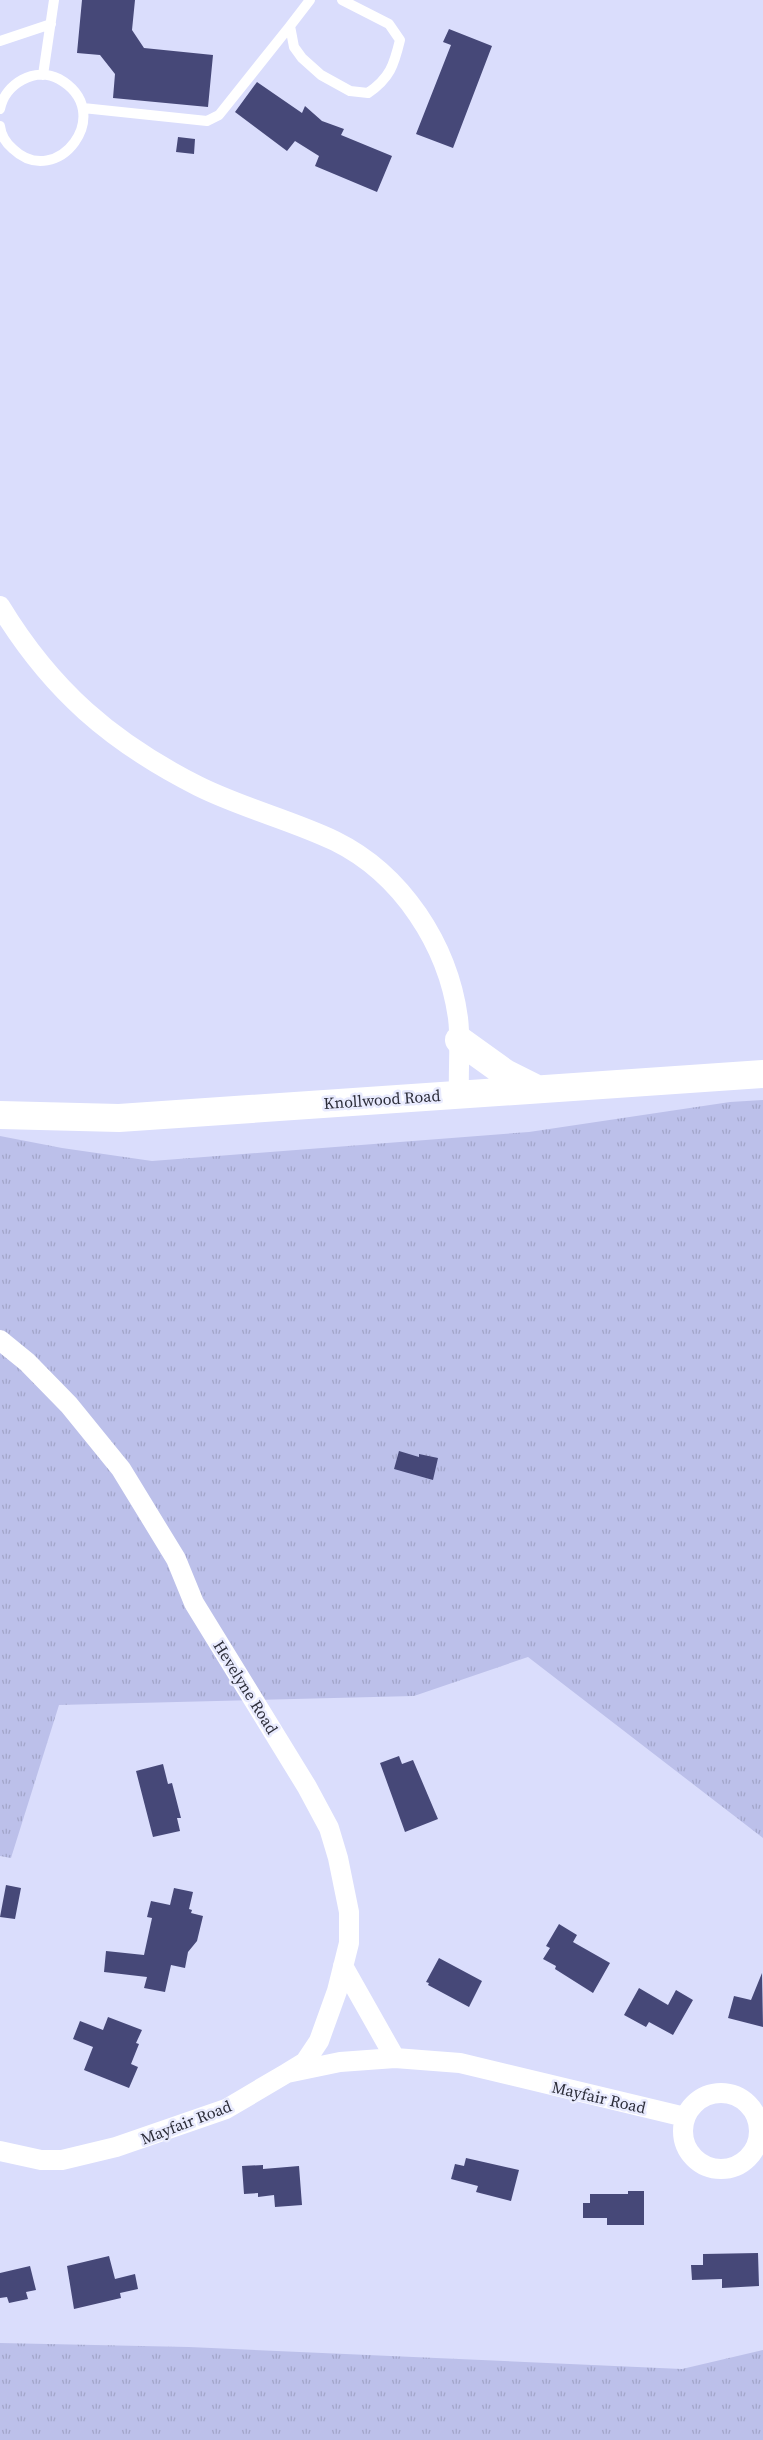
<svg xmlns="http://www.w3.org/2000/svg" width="763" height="2440" font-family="'Source Serif 4',serif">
<defs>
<pattern id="grass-tufts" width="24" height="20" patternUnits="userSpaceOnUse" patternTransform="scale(1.25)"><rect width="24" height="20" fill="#bcc0ea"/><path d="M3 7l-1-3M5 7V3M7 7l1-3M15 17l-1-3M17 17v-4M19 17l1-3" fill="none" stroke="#a2a5c9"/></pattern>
</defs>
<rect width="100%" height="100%" fill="#daddfc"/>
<path fill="url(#grass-tufts)" d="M763,1100v738l-235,-181 -114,39 -355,9 -48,153 -11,-2v-720l62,12 90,13 377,-29 201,-30z
M0,2343l189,4 493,22 81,-19v90h-763z"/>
<path fill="#464878" d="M82,0h53l-3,30 12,18 69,7 -5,52 -95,-9 2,-24 -15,-19 -23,-2z
M449,29l43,17 -39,102 -37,-14 35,-89 -8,-3z
M257,82l45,31 3,-7 17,15 22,8 -3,6 51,21 -15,36 -62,-26 4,-10 -24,-15 -8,10 -52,-39z
M178,137l17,2 -1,15 -18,-2z
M399,1451l20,6v-3l19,4 -5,22 -39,-11z
M399,1756l3,8 11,-4 25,59 -33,13 -25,-69z
M163,1764l5,20 4,-1 9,35h-4l3,13 -27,6 -17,-66z
M6,1885l15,3 -6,31 -15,-2z
M174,1888l19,4 -4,17 3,1 -1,3 12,3 -6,25 -9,11 -3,16 -14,-3 -6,27 -21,-4 3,-11 -43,-5 2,-21 38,4 8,-37 -5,-1 4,-16 19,4z
M559,1924l18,11 -4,7 37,21 -17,30 -38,-24 1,-3 -13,-7 7,-11 -4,-2z
M439,1958l43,23 -13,26 -41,-22 1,-2 -3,-1z
M762,1973l1,54 -35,-9 6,-22 17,4z
M639,1988l29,17 8,-15 17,10 -20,35 -24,-13 -3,5 -22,-12z
M108,2017l34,13 -6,13 3,1 -8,20 7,3 -9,21 -45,-18 9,-23 -20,-8 7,-18 23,9z
M466,2158l53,12 -8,31 -35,-9 2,-6 -27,-7 4,-15 9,2z
M263,2165v4l36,-3 3,39 -27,2 -1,-12 -16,2v-4l-14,1 -2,-28z
M628,2191h16v34h-37v-7h-24v-15h7v-9h38z
M758,2253l1,33 -37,2v-9l-30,1 -1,-15h12v-11z
M109,2256l6,23 20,-5 3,15 -18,4 1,5 -47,11 -7,-43z
M30,2266l6,24 -10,2 2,7 -19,4 -2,-6 -7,1v-25z"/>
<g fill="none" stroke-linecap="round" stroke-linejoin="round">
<path stroke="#fff" stroke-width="10" d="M310,0l-20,26 4,21 8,11 19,17 29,16 18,2c22,-15 26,-28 32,-53l-11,-16 -47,-24
M0,41l51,-17
M43,75l11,-75
M83,108l124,13 12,-6 71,-89
M0,109c5,-25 35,-43 59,-30 59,33 -2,112 -46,70 -7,-6 -12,-14 -13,-23"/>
<path stroke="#fff" stroke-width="20" d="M0,606c51,84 111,136 198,180 44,22 93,34 137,55 67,33 113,104 123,177 3,24 0,50 1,75
M0,1340l27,22 42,43 52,64 55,90 18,44 113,184 22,41 9,30 11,54v31l-12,48 -18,50 -14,21 -18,11
M343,1966l52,92
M683 2131a38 38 0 1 1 76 0a38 38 0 1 1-76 0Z
M0,2151l41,9h21l54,-13 110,-38 61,-36 53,-11 55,-4 65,5 225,54"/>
<path stroke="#fff" stroke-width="28" d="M459,1040l46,33 30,15
M0,1115l119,3 644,-44"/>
</g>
<g text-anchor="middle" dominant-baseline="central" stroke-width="5" stroke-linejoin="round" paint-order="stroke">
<g font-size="16" fill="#2b2c38" stroke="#e9ebfe">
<text transform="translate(382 1099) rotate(-4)">Knollwood Road</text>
<text transform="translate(246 1687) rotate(58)">Hevelyne Road</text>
<text transform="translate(599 2097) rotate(13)">Mayfair Road</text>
<text transform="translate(186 2122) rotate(-21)">Mayfair Road</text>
</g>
</g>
</svg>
